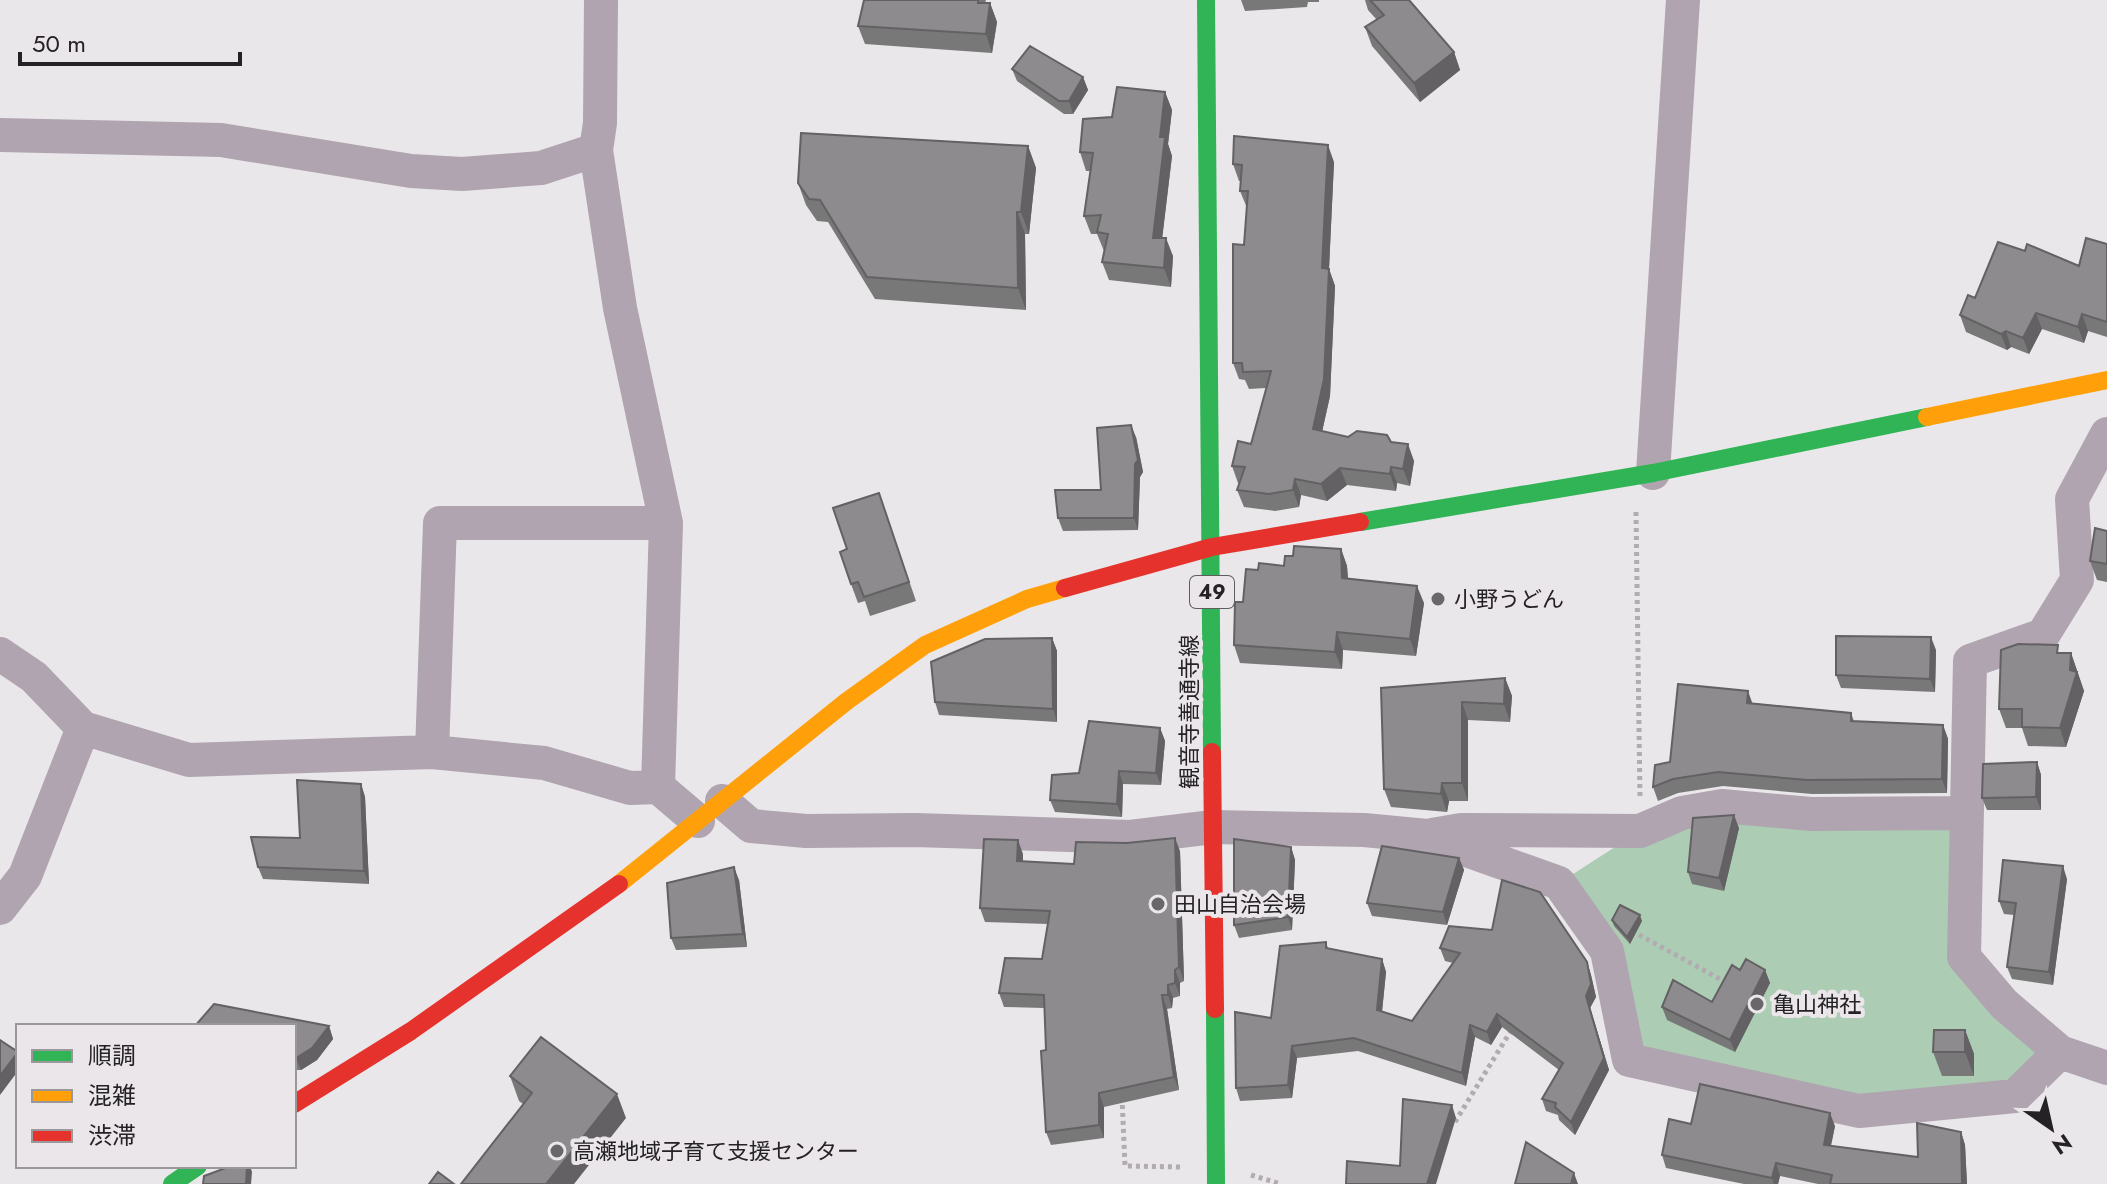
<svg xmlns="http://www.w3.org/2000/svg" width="2107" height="1184" font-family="Jost,'Noto Sans JP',sans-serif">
<rect width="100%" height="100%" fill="#e9e7e9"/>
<path fill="#accdb3" d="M1682,813h284l-2,144 96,95 -45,44 -156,15 -230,-51 -22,-109 -48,-68 81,-52z"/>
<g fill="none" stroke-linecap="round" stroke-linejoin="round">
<path stroke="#b2abb1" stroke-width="5" stroke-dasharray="4 4" stroke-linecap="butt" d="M1636,512l4,286
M1632,931l97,53
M1122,1097l3,69 57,1
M1455,1122l57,-93
M1251,1175l30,9"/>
<path stroke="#afa4af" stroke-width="34" d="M601,0l-1,123 -4,27 24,158 46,215 -8,264
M0,135l221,5 190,31 51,3 79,-6 55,-18
M1653,473l30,-473
M0,654l34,23 49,51 106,32 243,-8 112,11 86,25 28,-1 40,34
M432,752l8,-229h226
M722,801l29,25 55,5 109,-1 215,7 83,-10 151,3 63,6 132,47 48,68 22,109 230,51 156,-15 45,-44 47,16
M1432,835l29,-5 179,1 42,-18 40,-7 89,8 155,-1
M0,908l25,-32 58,-148
M2060,1052l-56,-48 -40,-47 6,-296 73,-26 34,-55 -5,-81 35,-65"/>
<path stroke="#30b455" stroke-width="18" d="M1206,0l6,752
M1360,522l293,-49 274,-56
M1215,1009l1,175
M172,1184l26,-18"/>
<path stroke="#ff9f0a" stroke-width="18" d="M1927,417l180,-37
M619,884l228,-183 78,-56 102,-46 38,-11"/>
<path stroke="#e5322d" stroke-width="18" d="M1065,588l147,-41 148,-25
M1212,752l3,257
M294,1104l117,-73 208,-147"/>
</g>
<path fill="#797879" d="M864,0h122l-1,3h5l7,19 -5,31 -127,-9 -7,-18z
M1241,0h78v2h-11l-1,5 -62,4z
M1365,0h44l45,52 6,18 -40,32 -48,-56 -7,-19 12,-7 -9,-10z
M1012,69l71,8 5,13 -15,24h-9l-47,-33z
M1165,92l7,18 -4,34 4,12 -10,82 11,18 -2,31 -62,-7 -7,-18 2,-11 -7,-17h-6l-7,-18 6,-45h-4l-6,-19 32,-35z
M1028,146l8,22 -7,66h-4l1,76 -151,-11 -47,-77 -11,-1 -11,-16 -8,-22z
M1334,162l-5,107 6,17 -5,110 -8,35 26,6 43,5 23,19 -4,25 -13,-3 -1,8 -49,-6 -20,16 -26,-6 -2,12 -24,4 -31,-4 -7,-17 3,-7h-2l-6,-17 19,-22 15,-56 -17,1 -4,-9 -6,-1 -6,-16 14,-155 -7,-17 1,-10h-2l-6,-17z
M2107,244v93l-19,-6 -4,12 -42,-14 -13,25 -18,-7 -4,3 -41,-18 -6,-17 15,-17 50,-47 54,15z
M1136,437l7,35 -3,5 -2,53 -75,1 -5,-13 43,-28z
M879,493l37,108 -46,15 -5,-15 -7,2 -7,-19 -4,-35z
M2107,531v51l-10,-2 -7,-19z
M1341,549l6,17 1,13 76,24 -8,53 -73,-6 -1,19 -102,-6 -6,-18 9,-43 15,-32 26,-4 9,-10z
M1052,638l5,13v71l-118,-7 -4,-13z
M1936,650l-1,42 -94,-4 -5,-13z
M2061,653h10l13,38 -18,56 -38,-1 -6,-18h-16l-7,-19z
M1505,678l7,18 -2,26 -42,-2v81h-19l-2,11 -56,-5 -7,-18 -3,-101z
M1753,703l98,10 3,8 89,4 5,14 -1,54 -135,1 -89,-8 -45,7 -20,8 -5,-14 17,-25z
M1160,728l5,13 -4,44 -38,-1 -1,33 -67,-5 -5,-12 29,-27z
M2037,762l4,13v35h-54l-5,-12z
M361,784l4,13 4,87 -106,-5 -5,-12 42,-29z
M1739,828l-15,63 -32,-7 -4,-12z
M1291,847l4,13 -3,70 -53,8 -5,-13z
M1180,851l4,130 -4,2v13l-7,2 -1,10 -5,1 12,81 -75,17v31l-53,7 -5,-13v-82l-2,-42 -40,-1 -5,-14 43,-34 6,-35 -63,-2 -5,-14 43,-54v7l51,3z
M1459,858l5,12 -17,55 -75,-9 -5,-13z
M2067,879l-14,106 -41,-6 -5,-12 7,-52 -10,-1 -5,-13z
M739,880l8,67 -71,3 -5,-12z
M1612,920l30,1 -12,23 -16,-18z
M1326,942l2,6 54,11 4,13 -4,39 30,10 41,-58 -8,-2 -5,-13 147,14 4,13 5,22 -6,11 19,62 -34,65 -16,-15 -1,-5 -12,-4 -4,-12 17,-29 -57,-43 -11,18 -16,-8 -9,49 -108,-35 -61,7 -5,40 -52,3 -4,-13 35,-70z
M1740,970h25l5,13 -35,69 -68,-32 -5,-13 50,-5z
M294,1026h35l4,13 -16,21 -16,10h-7z
M1965,1030l9,24v22h-32l-9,-24z
M510,1076l116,42 -103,-14 -4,-3z
M1835,1126l-4,20 87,11 43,-25 4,13 2,39h-149l-38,-8 -2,8h-34l-78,-16 -4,-13z"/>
<path fill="#636163" d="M990,3l7,19 -5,31 -6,-19z
M1454,52l6,18 -40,32 -6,-19z
M1083,77l5,13 -15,24 -4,-13z
M1165,92l7,18 -4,34 4,12 -12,101 -7,-19 7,-101z
M1328,145l6,17 -5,107 6,17 -5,110 -11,50 -6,-17z
M1028,146l8,22 -7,66 -8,-22z
M1017,212l8,22 1,76 -8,-22z
M1166,238l7,18 -2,31 -7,-19z
M2036,313l6,16 -13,25 -6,-16z
M2082,314l6,17 -4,12 -6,-16z
M2006,331l5,16 -4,3 -6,-16z
M1131,425l5,12 7,35 -3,5 -2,53 -4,-12z
M1408,444l6,17 -4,25 -7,-17z
M1391,467l6,16 -1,8 -6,-17z
M1340,468l7,17 -20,16 -6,-17z
M1295,479l6,16 -2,12 -6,-17z
M1341,549l6,17 2,29 -7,-17z
M1417,586l7,17 -8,53 -6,-17z
M1337,632l6,18 -1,19 -7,-17z
M1931,637l5,13 -1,42 -5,-13z
M1052,638l5,13v71l-4,-13z
M2071,653l13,38 -18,56 -6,-19 10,-58z
M1505,678l7,18 -2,26 -6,-18z
M1748,691l5,14 -6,-2z
M1462,702l6,18v81l-6,-18z
M1943,725l5,14 -1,54 -5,-14z
M1160,728l5,13 -4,44 -5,-12z
M2037,762l4,13v35l-5,-13z
M1119,771l4,13 -1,33 -5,-13z
M1442,783l7,18 -2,11 -6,-18z
M361,784l4,13 4,87 -5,-13z
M1734,815l5,13 -15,63 -5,-13z
M1175,838l5,13 4,130 -5,-14z
M1018,840l5,14 -1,20 -5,-13z
M1291,847l4,13 -3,70 -4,-13z
M1459,858l5,12 -17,55 -4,-13z
M2063,866l4,13 -14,106 -4,-13z
M734,867l5,13 8,67 -4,-13z
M1640,915l2,6 -12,23 -3,-7z
M1382,959l4,13 -5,50 -4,-12z
M1587,962l4,13 5,22 -6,11 19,62 -34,65 -4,-13 15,-126z
M1175,970l5,13v13l-5,-13z
M1765,970l5,13 -35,69 -5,-12z
M1168,985l5,13 -1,10 -4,-13z
M1162,995l5,14 12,81 -5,-13z
M1497,1014l5,13 -11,18 -4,-13z
M1470,1025l5,12 -9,49 -4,-13z
M329,1026l4,13 -16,21 -16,10 -5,-12z
M1965,1030l9,24v22l-9,-24z
M1292,1046l5,12 -5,40 -4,-13z
M18,1052v19l-18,24v-19z
M1099,1093l5,14v31l-5,-13z
M617,1094l9,24 -52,66h-28z
M1452,1105l4,13 -20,66h-9z
M1830,1113l5,13 -7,32 -4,-13z
M1961,1132l4,13 2,39h-5z
M1776,1163l4,13 -2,8h-4l-2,-6z
M247,1166h3l2,6 -1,12h-5z
M1574,1173l4,11h-7z"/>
<path fill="#8d8b8d" stroke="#636163" stroke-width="2" d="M864,0h114v3h12l-4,31 -128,-8z
M1370,0h39l45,52 -40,31 -49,-56 19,-12z
M1030,46l53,31 -14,24h-10l-47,-32z
M1117,87l48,5 -5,45h5l-12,101h13l-2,30 -62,-6 6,-28 -11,-2 4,-17 -17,1 9,-63 -13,-1 3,-33 29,-2z
M801,133l227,13 -7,66h-4l1,76 -151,-11 -47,-77 -11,-1 -11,-16z
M1234,136l94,9 -6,123 7,1 -5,110 -11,50 35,8 9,-6 30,4 4,7 17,2 -5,25 -12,-2 -1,7 -50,-6 -19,16 -26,-5 -2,11 -24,4 -32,-4 8,-23 -13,-1 6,-25 13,3 20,-73 -28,1 -1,-9h-9v-119l11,1 4,-54h-8l2,-26 -9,-1z
M2086,238l21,6v78l-25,-8 -4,13 -42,-14 -13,25 -17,-7 -5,3 -41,-19 8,-20 7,3 23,-56 27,9 2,-7 52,22z
M1131,425l7,35 -3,4 -1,54h-76l-3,-28h46l-4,-62z
M879,493l30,89 -45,15 -6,-15 -7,2 -11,-32 7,-3 -14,-41z
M2095,528l12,3v33l-17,-3z
M1294,546l47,3 1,29 75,8 -7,53 -73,-7 -2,20 -101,-7 1,-43h8l3,-33 12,1 1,-7 25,3 1,-10h8z
M1836,636l95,1 -1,42 -94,-4z
M1052,638l1,71 -118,-7 -4,-40 54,-23z
M2018,644l40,1 -1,8h14l-1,17 7,2 -17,56 -38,-1v-18h-23l2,-59z
M1505,678l-1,26 -42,-2v81h-20l-1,11 -57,-5 -3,-101z
M1678,684l70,7 -1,12 104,10v8l92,4 -1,54 -135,1 -89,-8 -45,7 -20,8 2,-22 15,-3z
M1089,721l71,7 -4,45 -37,-2 -2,33 -67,-4 2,-25 27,-2z
M2037,762l-1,35 -54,1 1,-34z
M297,780l64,4 3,87 -106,-4 -7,-30 49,1z
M1734,815l-15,63 -31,-6 5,-54z
M1175,838l4,129 -4,3v13l-7,2v10h-6l12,82 -75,16v32l-53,7 -5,-81 5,-1 -2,-55 -45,-2 6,-35 37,1 8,-48 -70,-3 4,-69 34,1 -1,21 57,3 2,-22 51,1z
M1234,839l57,8 -3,70 -54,8z
M1382,846l77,12 -16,54 -76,-9z
M2003,860l60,6 -14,106 -42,-5 9,-64 -17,-2z
M734,867l9,67 -72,4 -4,-55z
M1502,880l38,12 47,70 4,22 -5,12 18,62 -33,64 -16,-15 1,-4 -14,-4 21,-36 -66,-49 -10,18 -17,-7 -8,48 -108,-35 -62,8 -4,39 -52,3 -1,-76 36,6 9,-72 46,-4v6l56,11 -5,51 35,11 48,-68 -20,-5 9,-22 43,4z
M1620,905l20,10 -13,22 -15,-17z
M1746,959l19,11 -35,70 -68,-33 11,-27 39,22 20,-37 8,5z
M214,1004l115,22 -17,22 -16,10 -2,-1v-31h-99z
M1934,1030h31v22h-32z
M541,1037l76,57 -71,90h-85l71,-91 -22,-17z
M0,1040l18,12 -18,24z
M1700,1084l130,29 -6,32 94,12 -1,-34 44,9 1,52h-132l2,-9 -56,-12 -4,15 -110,-23 7,-36 22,5z
M1403,1099l49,6 -25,79h-81l1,-23 53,5z
M1526,1142l48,31 -3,11h-56z
M231,1166h16l-1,18h-43l1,-8z
M438,1172l16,12h-25z"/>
<g fill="#696769" stroke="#eae6ea" stroke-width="3">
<circle cx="1438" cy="599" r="8"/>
<circle cx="1158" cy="904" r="8"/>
<circle cx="1757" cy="1004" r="8"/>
<circle cx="557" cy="1151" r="8"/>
</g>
<g text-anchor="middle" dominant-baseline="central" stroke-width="8" stroke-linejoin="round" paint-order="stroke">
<rect fill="#eae6ea" stroke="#5f5d5f" stroke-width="2" x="1190" y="576" width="44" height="32" rx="6"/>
<g font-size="20" font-weight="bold" fill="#242224">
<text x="1212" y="592">49</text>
</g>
<g font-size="22" fill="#242224" stroke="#eae6ea" text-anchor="start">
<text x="1454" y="599">小野うどん</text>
<text x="1174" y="904">田山自治会場</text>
<text x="1773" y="1004">亀山神社</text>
<text x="573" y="1151">高瀬地域子育て支援センター</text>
</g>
<g font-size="22" fill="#242224" stroke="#eae6ea">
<text transform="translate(1189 712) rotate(-90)">観音寺善通寺線</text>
</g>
</g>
<rect x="16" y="1024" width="280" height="144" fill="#eae6ea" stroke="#9b989b" stroke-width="2"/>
<rect x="32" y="1050" width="40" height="12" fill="#30b455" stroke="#9b989b" stroke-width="2"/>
<text x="88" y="1064" font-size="24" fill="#242224">順調</text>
<rect x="32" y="1090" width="40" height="12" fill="#ff9f0a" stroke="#9b989b" stroke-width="2"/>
<text x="88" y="1104" font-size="24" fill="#242224">混雑</text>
<rect x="32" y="1130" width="40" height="12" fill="#e5322d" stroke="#9b989b" stroke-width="2"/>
<text x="88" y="1144" font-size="24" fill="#242224">渋滞</text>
<g transform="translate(2051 1128) rotate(146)" stroke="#eae6ea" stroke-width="6" paint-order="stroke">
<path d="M0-6L14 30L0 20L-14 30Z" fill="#242224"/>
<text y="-12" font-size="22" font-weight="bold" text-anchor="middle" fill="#242224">N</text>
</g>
<path d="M20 52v12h220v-12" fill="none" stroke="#242224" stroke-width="4"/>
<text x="32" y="52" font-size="24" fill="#242224" stroke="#eae6ea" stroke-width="6" paint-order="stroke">50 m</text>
</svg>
